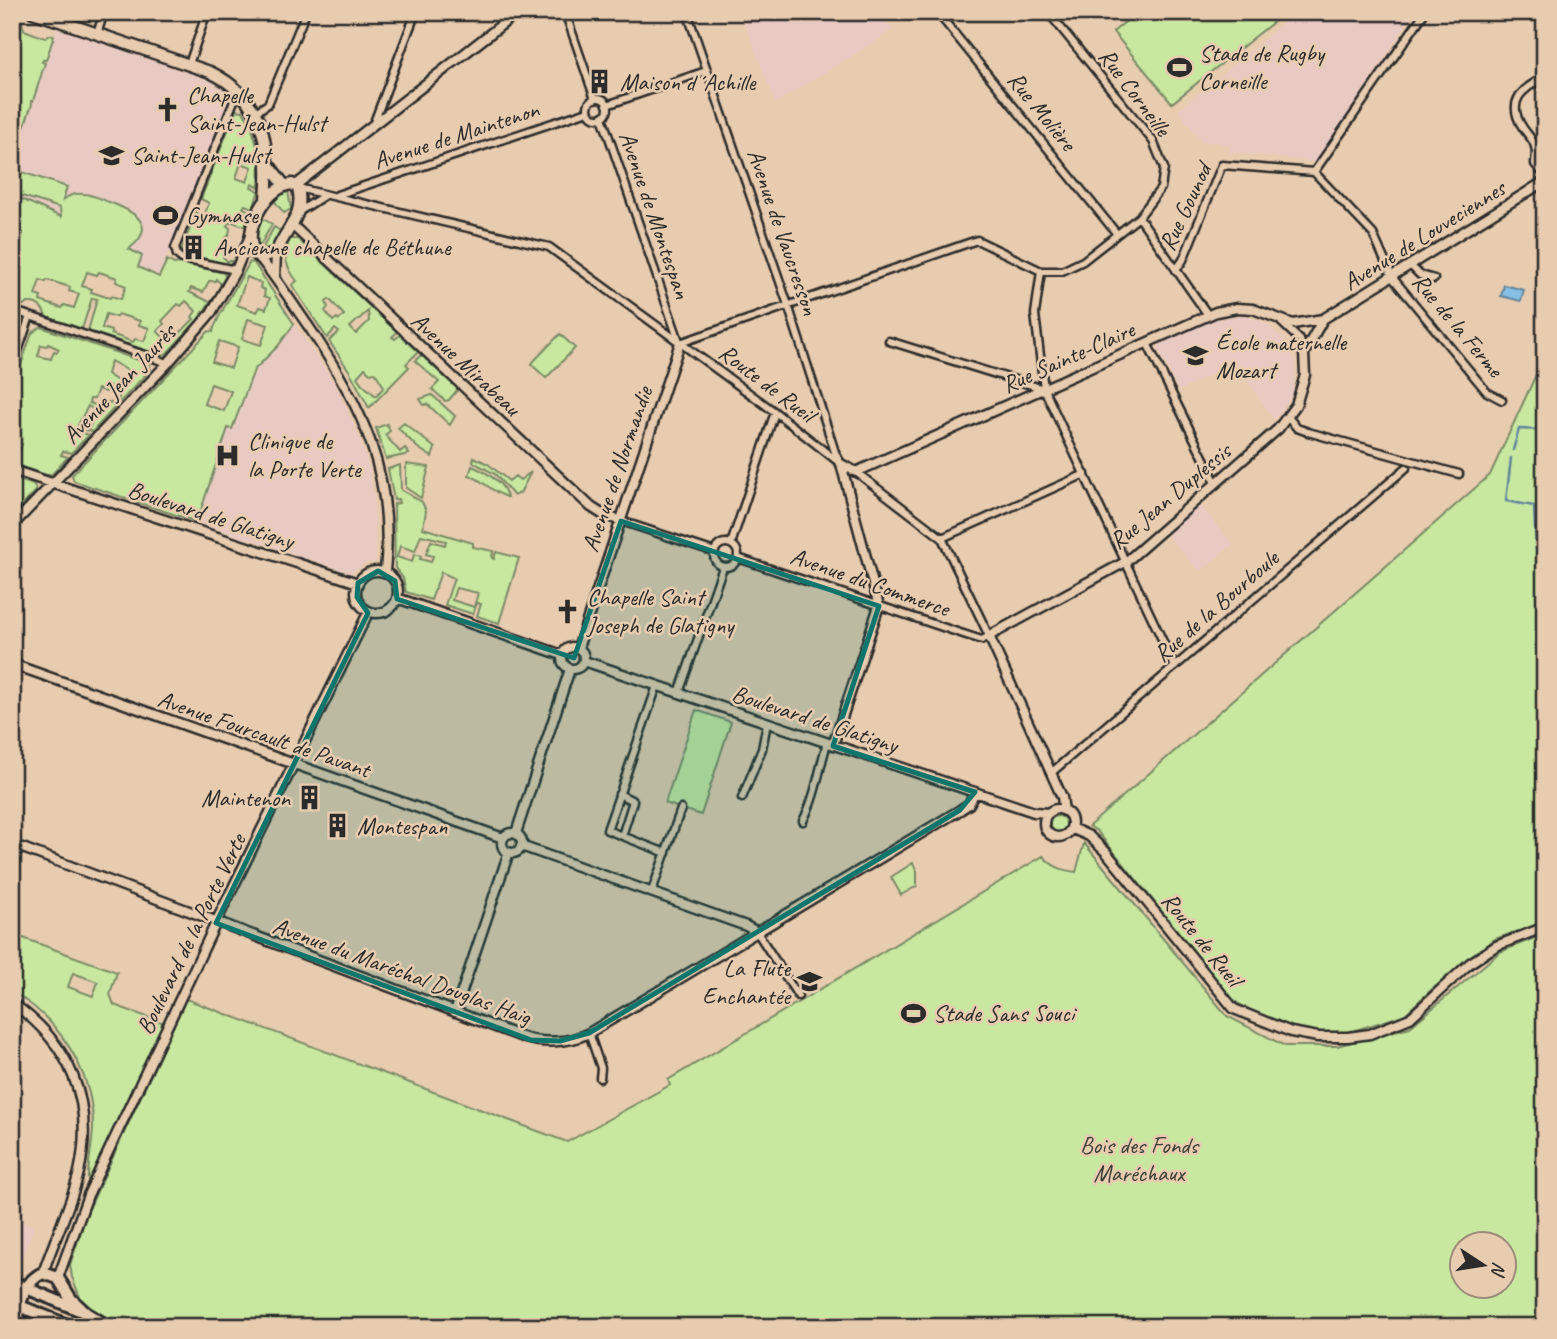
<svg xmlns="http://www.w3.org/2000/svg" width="1557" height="1339" font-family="Caveat,sans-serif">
<rect width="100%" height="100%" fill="#e8ccaf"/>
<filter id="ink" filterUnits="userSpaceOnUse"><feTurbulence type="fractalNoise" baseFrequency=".0143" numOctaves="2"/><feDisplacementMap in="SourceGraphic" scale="14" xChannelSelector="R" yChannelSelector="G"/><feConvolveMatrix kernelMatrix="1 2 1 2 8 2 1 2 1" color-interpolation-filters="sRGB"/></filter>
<g filter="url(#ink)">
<path fill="#e8cac3" d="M740,12h139l14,18 -117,73z
M1290,12h125l-99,150 -86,-10v-7l-28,-4 -24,-30 96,-80 12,-11z
M57,28l152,52 19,13 1,7 -57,149 -5,4v7l-7,17 -148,-71 9,-30 -9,-4v-10z
M1244,315l23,9 9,8 8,8 12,23 -3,28 -5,11 -14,18 -39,-57 -57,28 -20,-42 2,-5 47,-21 11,-4z
M294,324l42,61 24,54 10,32 4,29 2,62h-8l-17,11 -277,-92 -2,-6 87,-92 73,46 22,-59 24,-24z
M1200,506l33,38 -33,28 -33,-37z
M12,1219l22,7 -12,32 -10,2z"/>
<path fill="#c8e8a0" stroke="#7a8a66" stroke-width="2" fill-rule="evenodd" d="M1137,12h149l-114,91 -59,-71z
M14,19l8,3 2,8 21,8 5,-3 4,1 -8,24h-3l-1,2 3,1 -12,38h-2l1,3 -20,58v-102l4,-6 -4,-2v-4l5,-3 3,-12 -8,-3z
M236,110l7,1 8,14 9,31 -7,-2 -2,3 9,4 -1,26 -7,-3 -1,3 8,4 -6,17 -8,-3 -2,3 8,4 -5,15 -16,-6 -3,5 3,2 -1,7 -4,4 -2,18 4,4h6l-4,4 -48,-13 15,-39 8,3 5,-13 -8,-4zM241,163l11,4 -5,15 -11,-4z
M12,172l9,3 1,-3 45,15 -4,13c6,-5 12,-7 20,-6 9,0 18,5 26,8 24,9 51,23 20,47l13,7 -4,11 21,10 8,-17 7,4 6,-1 44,10 1,4 -4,7 -5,-5 -1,2h-6l-6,11 -12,-4 -2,4 21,10 -13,19 -31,33 -5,1 -73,-24 9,-32 -5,-1 -10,31 -36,-12c-4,-14 -15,-18 -27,-10l-7,-2v-46h5l6,-26 -11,-4zM16,194l44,14 1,9 -46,-21zM87,272l10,3 2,-3 18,6 -1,4 10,4 -5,13 -10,-3 -1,2 -19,-6 1,-3 -10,-3zM40,280l6,2 1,-2 23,7 -1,4 10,3 -5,14 -10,-3 -2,3 -22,-7 1,-4 -6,-2zM186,301l10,10 -4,6 2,2 -17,17 -2,-2 -8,7 -10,-10 7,-7 -2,-3 16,-17 3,2zM106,314l10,3 2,-3 22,7 -1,4 10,3 -5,13 -9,-2 -2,3 -22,-8v-3l-9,-3z
M285,190l3,1 3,18 -7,4 -12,-15z
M260,217l12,7 -15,27 -3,-13z
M274,227l8,5 -11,20 -11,1z
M290,239h8l99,93 -5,5 3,2 5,-4 18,17 -12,12 3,3 -40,41 -19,-36 -21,-31 10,-9 -4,-3 -8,9 -35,-53 5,-4c-11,-14 -15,-25 -7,-42zM329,299l15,16 -5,5 -2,-2 -4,3 -8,-10 3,-4 -2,-5zM368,311l1,10 -13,13 -6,-7zM365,368l5,5 5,-1 9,15 -8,9 -14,-12 -5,-7z
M250,262l4,1 40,61 -16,22 -24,24 -22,59 -4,-1 -31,94 -123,-41 -2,-6 137,-144 4,1c0,-9 30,-57 37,-70zM247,277l14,6 -1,5 5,2 -1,6 6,2 -4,11 -6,-2 -3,5 -20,-7zM248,319l20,6 -7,20 -19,-6zM219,341l19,6 -7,21 -19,-6zM211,384l20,7 -7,20 -20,-7z
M41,327l109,37v6l-30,32 -2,-1 3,-11 -12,-4 -3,6 -8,-3 -4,10h-4l-1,4 16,6 3,-7 9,3 -25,27 -9,-3 -1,4 7,2 -18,18 -8,-2 -2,4 7,2 -16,17 -5,1 -35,-11v-10l6,2 4,-12 -4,-2 1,-4 -7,-2v-45l20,-58zM48,344l11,5 -2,3 -3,-1 -3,8 -13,-3 3,-11 6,1zM111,361l16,9 -1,11 -10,-1 -9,-6zM88,406l8,5 -7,18 -11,-4z
M560,334l15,14 -29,30 -15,-14z
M421,355l37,34 -9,11 -4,1 -13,-12 7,-7 -24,-21z
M1545,355v567l-50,17 -64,51 -27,25 -68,21 -48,-5 -54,-30 -137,-170 -8,-5 401,-351z
M432,395l23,21 -5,9 -23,-21 -3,1 -4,-6z
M404,423l31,25 -3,9 -14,-9 -20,-20z
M387,424l3,7 -5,4 15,17 5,-4 4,6 -23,5 -10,-31z
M474,457l14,7 21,17 6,-5 5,4 11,-8 -11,21 -6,3 -19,-22 -22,-12z
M406,464l23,3 -8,31 -15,-10z
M400,465l1,25 21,12 4,9 -3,17 50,15v4l20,4 -1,7 2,1 2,-7 23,6 -20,65 -22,-7 4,-12 -4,-1 -4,11 -28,-9 9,-27 -13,-6 -10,28 -25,-8 -3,-14 -8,-10 -1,-64 5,-1 -1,-4 -4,1 -6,-31zM421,535l25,6 -1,4 -14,-4 -5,13 7,2 -2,6 -11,-3 1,-3 -7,-2 -2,8 -15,-5 3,-11 15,5zM456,588l22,5 -4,14 -22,-7z
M472,466c14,6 32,16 35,31 -14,-4 -24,-17 -38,-22z
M12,478l22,7 2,6 -24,25z
M696,710l35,12 -30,93 -36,-12z
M1050 824a8 8 0 1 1 16 0a8 8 0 1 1-16 0Z
M1084,843l143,173 58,30h52l73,-19 90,-75 45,-18v393h-1423l-40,-25 -10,-25 -2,-12 17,-52 99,-214 381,143 103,-57 -2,-5 375,-224c10,11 18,14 33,16zM1462,1244h42v42h-42z
M913,863l4,8v15l-16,9 -10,-18z
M12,934l105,38 -7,22 4,11 50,18 -76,159c-1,-20 6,-40 5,-60 -2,-53 -35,-104 -81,-130zM73,973l25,9 -5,14 -25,-9z
M12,1310l10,4 2,-3 25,10 -2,3 8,3h-43z"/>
<path fill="#86c1e5" stroke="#62859b" stroke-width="2" d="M1504,285l20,5 -3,11 -20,-5z"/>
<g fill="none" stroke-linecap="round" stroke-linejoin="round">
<path stroke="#62859b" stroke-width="2.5" d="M1513,450l6,-21 26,1
M1511,458l-5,43 28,5 2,42 9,34"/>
<defs>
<path id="minor" d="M565,12l30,87
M687,12l101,293 47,147 5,10
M937,12l180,222
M97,34l7,-22
M189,64l18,-52
M1545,77c-24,12 -39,25 -22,51 4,6 11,12 12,19 2,5 0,12 0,17l10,12
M588 108a10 10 0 1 1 20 0a10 10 0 1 1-20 0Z
M607,105l99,-34
M254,113l14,-9 38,-92
M602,117l77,224
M373,125l43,-113
M1314,172l59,62 19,43 95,115 15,8
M1314,172l111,-160
M298,188l251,59 226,165 66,52
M337,195l251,-84
M300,211l25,-16
M1139,217l69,98
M1410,265l10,10 14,4
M236,270l-54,-11 -5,-4 -2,-7 63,-157
M1176,270l7,-10 39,-95 92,7
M1041,271l-6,43 9,75 131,278
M12,310l156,53
M1281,322l19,18 4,13
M889,341l155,48
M680,343l297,-103 64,31h21l21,-10 56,-44 22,-29 3,-20 -11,-27 -105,-129
M1147,343l69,140
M12,369l18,-53
M1288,417l9,11 11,4 151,42
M621,521l94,31
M942,538l143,-64
M714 555a12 12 0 1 1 24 0a12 12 0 1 1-24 0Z
M731,544l44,-132
M738,558l219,74 25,8 7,-4 -47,-98 -86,-66
M657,686l-50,144 59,23
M679,693l44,-126
M1051,773l355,-305
M619,794l14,7 -11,35
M742,798l20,-49 5,-26
M803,821c13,-25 16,-52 24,-78
M652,891l29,-82
M757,932l41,64
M589,1033l12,35 -1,10"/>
<path id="tertiary" d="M296,185l222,-173
M291,224l300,283 11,7 19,7
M259,257c18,22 33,46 50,70 53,79 86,147 76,245
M275,277l1,-24
M841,464l15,8 360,-160 21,-4 16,1 40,15 30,-5 222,-138
M12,470l346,113
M12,526l156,-163 43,-50 25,-43 14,-34
M356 592a21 21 0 1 1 42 0a21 21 0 1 1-42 0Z
M397,598l165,57
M562 658a11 11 0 1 1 22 0a11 11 0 1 1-22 0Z
M578,648l102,-305
M584,661l450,151 15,1
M12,664l491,174
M833,745l46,-139 -38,-142
M1044 823a14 14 0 1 1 28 0a14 14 0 1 1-28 0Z
M1064,811l-2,-14 -73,-161 138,-75 151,-132 18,-24 9,-30 -1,-22 19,-34
M1071,828l18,8 17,16 128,157 57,23 27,5h30l22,-3 40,-16 60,-55 26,-17 49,-19
M502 843a10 10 0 1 1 20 0a10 10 0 1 1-20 0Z
M516,833l54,-164
M12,844l510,193c21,7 47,6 67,-4l371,-223 9,-6 6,-12
M521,846l225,80 11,6
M12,1003c58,40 83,99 67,169 -8,34 -25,68 -36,101
M455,1012l54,-160
M58,1278l30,-83 132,-281 149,-303"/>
<path id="secondary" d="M33,12l177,60c54,26 61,73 56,127
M269,165l15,20
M292,184l6,4c7,29 -12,39 -22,65l-17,4c-23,-19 7,-71 33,-73z"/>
<path id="primary" d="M12,1282l74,31 23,14
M12,1303l60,24
M24,1327l-6,-10c1,-16 9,-38 25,-44l15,5 13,21 15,14"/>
</defs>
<use href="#minor" stroke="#2b2b2b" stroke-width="11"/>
<use href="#tertiary" stroke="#2b2b2b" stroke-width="13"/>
<use href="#secondary" stroke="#2b2b2b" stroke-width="15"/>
<use href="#primary" stroke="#2b2b2b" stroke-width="16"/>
<use href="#minor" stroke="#e8ccaf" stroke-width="6"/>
<use href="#tertiary" stroke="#e8ccaf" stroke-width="8"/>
<use href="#secondary" stroke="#e8ccaf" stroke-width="10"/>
<use href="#primary" stroke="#e8ccaf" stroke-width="10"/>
</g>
</g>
<path fill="#0f766e" fill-opacity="0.2" stroke="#0f766e" stroke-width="5" stroke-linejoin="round" d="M621,521l258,85 -46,140 142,46 -15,18 -371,223 -29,8 -29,-1 -315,-117 152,-310 -11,-16 1,-14 20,-12 17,10 2,18 177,59z"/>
<defs>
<symbol id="stadium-bare" viewBox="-9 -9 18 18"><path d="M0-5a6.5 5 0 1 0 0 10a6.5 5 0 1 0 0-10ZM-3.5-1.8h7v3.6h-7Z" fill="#2b2b2b" stroke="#e8ccaf" stroke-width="2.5" paint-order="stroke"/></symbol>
<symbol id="building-bare" viewBox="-9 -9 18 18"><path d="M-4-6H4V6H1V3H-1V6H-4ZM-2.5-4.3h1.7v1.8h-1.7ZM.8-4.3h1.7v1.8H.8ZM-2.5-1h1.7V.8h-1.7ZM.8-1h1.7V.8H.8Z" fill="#2b2b2b" stroke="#e8ccaf" stroke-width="2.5" paint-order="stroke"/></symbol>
<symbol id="church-bare" viewBox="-9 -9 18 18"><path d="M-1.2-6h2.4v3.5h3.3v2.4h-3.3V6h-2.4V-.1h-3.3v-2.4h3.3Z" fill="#2b2b2b" stroke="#e8ccaf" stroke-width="2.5" paint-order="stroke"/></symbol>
<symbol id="school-bare" viewBox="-9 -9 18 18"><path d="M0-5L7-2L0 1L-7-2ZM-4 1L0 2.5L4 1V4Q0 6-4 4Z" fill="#2b2b2b" stroke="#e8ccaf" stroke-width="2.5" paint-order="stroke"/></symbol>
<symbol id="hospital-bare" viewBox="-9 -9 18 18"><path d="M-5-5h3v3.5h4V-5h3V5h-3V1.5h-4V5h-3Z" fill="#2b2b2b" stroke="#e8ccaf" stroke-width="2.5" paint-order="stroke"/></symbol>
</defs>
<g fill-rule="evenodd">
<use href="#stadium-bare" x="1162" y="50" width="35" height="35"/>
<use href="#building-bare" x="582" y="64" width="35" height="35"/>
<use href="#church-bare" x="150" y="92" width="35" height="35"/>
<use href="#school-bare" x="94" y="138" width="35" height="35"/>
<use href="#stadium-bare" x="148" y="198" width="35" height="35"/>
<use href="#building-bare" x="176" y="230" width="35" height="35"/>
<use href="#school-bare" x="1178" y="338" width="35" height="35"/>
<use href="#hospital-bare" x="210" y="438" width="35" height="35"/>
<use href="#church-bare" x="550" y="594" width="35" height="35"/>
<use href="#building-bare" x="292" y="780" width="35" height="35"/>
<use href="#building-bare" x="320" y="808" width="35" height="35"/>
<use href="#school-bare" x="792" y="964" width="35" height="35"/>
<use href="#stadium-bare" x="896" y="996" width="35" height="35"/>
</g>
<g text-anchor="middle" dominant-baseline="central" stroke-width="5" stroke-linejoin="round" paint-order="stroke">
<g font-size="24" fill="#2b2b2b" stroke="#e8ccaf" text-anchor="start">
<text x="1199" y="53">Stade de Rugby<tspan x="1199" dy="28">Corneille</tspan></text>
<text x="620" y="82">Maison d´Achille</text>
<text x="187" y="95">Chapelle<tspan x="187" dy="28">Saint-Jean-Hulst</tspan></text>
<text x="131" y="155">Saint-Jean-Hulst</text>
<text x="186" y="215">Gymnase</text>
<text x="214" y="247">Ancienne chapelle de Béthune</text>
<text x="1216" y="342">École maternelle<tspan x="1216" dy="28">Mozart</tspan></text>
<text x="248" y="441">Clinique de<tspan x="248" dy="28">la Porte Verte</tspan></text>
<text x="587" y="597">Chapelle Saint<tspan x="587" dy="28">Joseph de Glatigny</tspan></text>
<text x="290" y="798" text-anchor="end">Maintenon</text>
<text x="357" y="826">Montespan</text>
<text x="790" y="968" text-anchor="end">La Flute<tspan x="790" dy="28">Enchantée</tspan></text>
<text x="933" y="1013">Stade Sans Souci</text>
</g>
<g font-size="24" fill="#2b2b2b" stroke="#e8ccaf">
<text transform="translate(1135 92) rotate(53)">Rue Corneille</text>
<text transform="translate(1042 111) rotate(51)">Rue Molière</text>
<text transform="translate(456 135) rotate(-18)">Avenue de Maintenon</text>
<text transform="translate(1185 207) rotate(-65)">Rue Gounod</text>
<text transform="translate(655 215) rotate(71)">Avenue de Montespan</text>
<text transform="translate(783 232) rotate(71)">Avenue de Vaucresson</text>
<text transform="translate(1424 235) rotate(-32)">Avenue de Louveciennes</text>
<text transform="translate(1458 325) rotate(50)">Rue de la Ferme</text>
<text transform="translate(1068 357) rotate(-24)">Rue Sainte-Claire</text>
<text transform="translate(466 364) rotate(43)">Avenue Mirabeau</text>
<text transform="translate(767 383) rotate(37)">Route de Rueil</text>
<text transform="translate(119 384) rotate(-47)">Avenue Jean Jaurès</text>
<text transform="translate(617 469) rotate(-71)">Avenue de Normandie</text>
<text transform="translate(1170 496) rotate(-40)">Rue Jean Duplessis</text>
<text transform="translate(211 515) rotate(18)">Boulevard de Glatigny</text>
<text transform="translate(870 582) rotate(19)">Avenue du Commerce</text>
<text transform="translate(1216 606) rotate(-41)">Rue de la Bourboule</text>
<text transform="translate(815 719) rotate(18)">Boulevard de Glatigny</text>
<text transform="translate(264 734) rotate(19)">Avenue Fourcault de Pavant</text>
<text transform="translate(191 934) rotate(-64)">Boulevard de la Porte Verte</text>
<text transform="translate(1202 939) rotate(51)">Route de Rueil</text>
<text transform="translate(402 971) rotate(20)">Avenue du Maréchal Douglas Haig</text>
</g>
<g font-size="24" fill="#3b3e37" stroke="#e8ccaf">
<text x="1139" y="1145">Bois des Fonds<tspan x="1139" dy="28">Maréchaux</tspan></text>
</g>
</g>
<rect width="1557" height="1339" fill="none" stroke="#e8ccaf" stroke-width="42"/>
<rect x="21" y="21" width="1515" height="1297" fill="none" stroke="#2b2b2b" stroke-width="2.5" filter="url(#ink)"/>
<g transform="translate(1483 1265) rotate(102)"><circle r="33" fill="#e8ccaf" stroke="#9c8c7a" stroke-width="2"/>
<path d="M0-5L12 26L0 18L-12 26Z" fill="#2b2b2b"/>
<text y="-10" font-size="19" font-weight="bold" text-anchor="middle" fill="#2b2b2b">N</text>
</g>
</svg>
